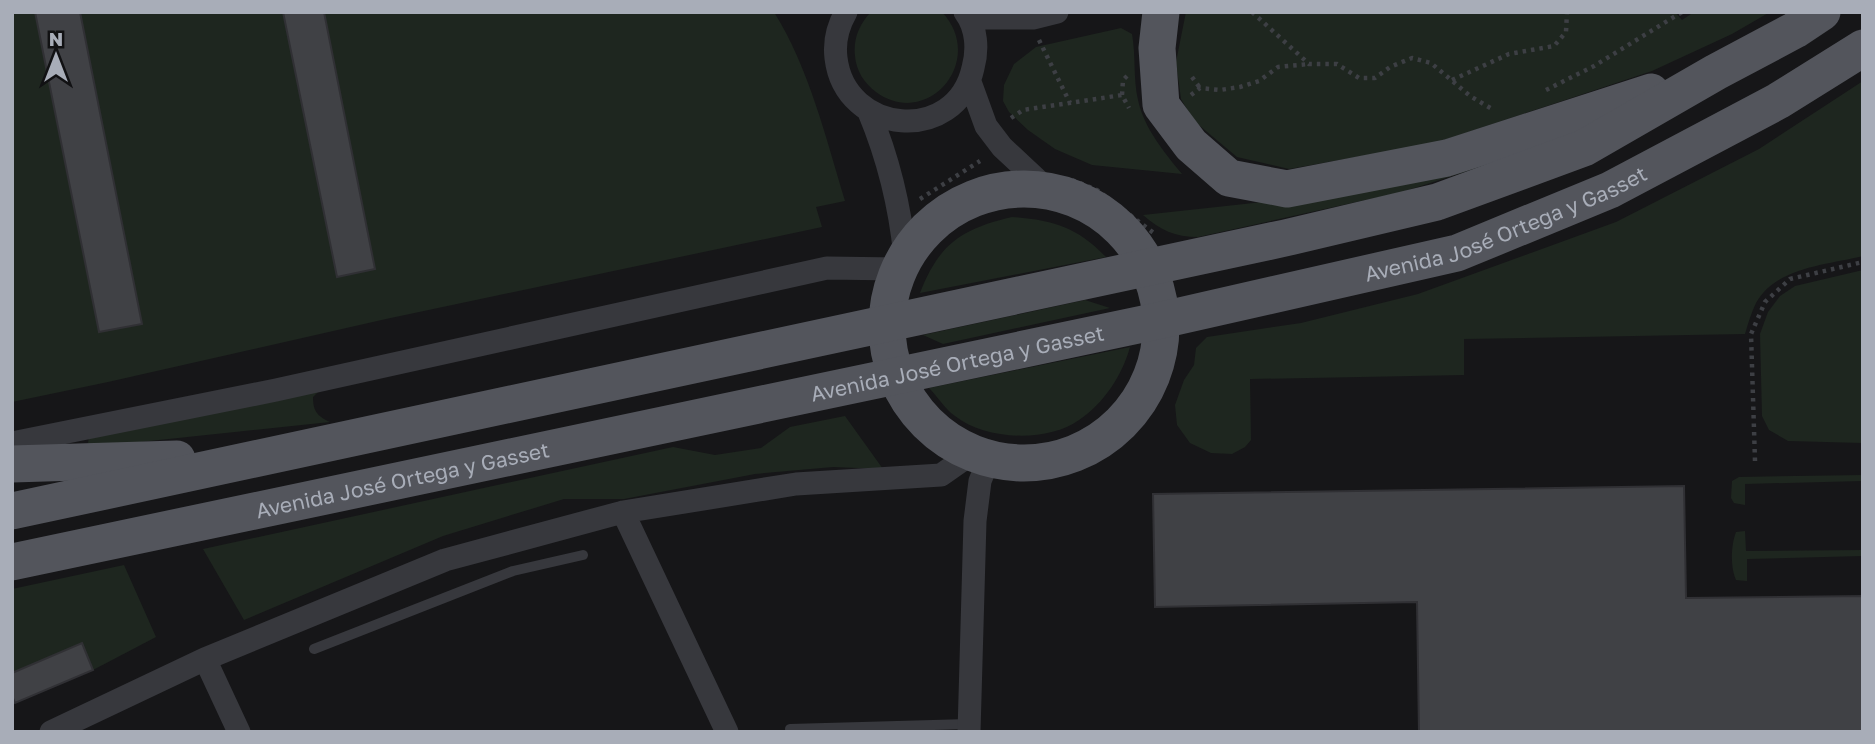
<svg xmlns="http://www.w3.org/2000/svg" width="1875" height="744" font-family="'Golos Text',sans-serif">
<rect width="100%" height="100%" fill="#161618"/>
<path fill="#1e261f" d="M12,12h762c35,56 52,126 71,189l-29,6 6,20 -436,92 -278,63 -96,20z
M871,12h71c45,48 -14,118 -66,80 -11,-8 -20,-21 -21,-36 -2,-16 4,-32 16,-44z
M1186,12h489l7,8 12,-8h76l-38,22 -80,37 -99,33 -118,39 -146,26 -52,-12 -43,-36 -13,-22 -5,-37z
M1121,28l11,6c4,22 1,44 6,66 6,28 26,52 44,74l-90,-9 -37,-16 -27,-19 -19,-18 -6,-11 1,-16 10,-21 22,-17z
M1863,81v175c-36,9 -87,11 -107,47 -5,10 -8,21 -11,31l-281,5v36l-214,4 1,61 -6,7 -13,7 -21,-1 -21,-10 -13,-18 -2,-20 9,-25 10,-15 2,-17 11,-11 94,-14 117,-29 198,-72 143,-73z
M1524,153l-122,39 -204,45c-23,0 -38,-7 -55,-22l194,-21z
M1012,217c41,3 65,10 94,40l-186,36c19,-49 41,-64 92,-76z
M1863,270v173l-75,-2 -19,-11 -7,-14 -2,-82 8,-22 12,-16 15,-10z
M1085,300l25,8 -167,36 -20,-9z
M1130,347c-8,29 -26,56 -51,73 -32,23 -94,20 -124,-4 -10,-7 -17,-19 -26,-28z
M324,386l-11,11c0,14 4,19 17,25l-237,25 -5,-4 1,-7z
M845,416l38,53 -50,-2 -78,7 -131,25h-60l-121,37 -199,84 -41,-71 470,-102 42,8 46,-7 29,-21z
M1863,475v6l-118,3v21l-11,-2 -3,-5 1,-17 7,-4z
M1745,531l1,20 117,-1v6l-116,3v22l-11,-1c-6,-13 -5,-35 0,-48z
M124,565l32,72 -63,33 -11,-26 -70,29v-84z"/>
<path fill="#404145" stroke="#303034" stroke-width="2" d="M35,12h45l62,312 -43,8z
M283,12h41l51,257 -38,8z
M1684,486l2,112 177,-2v136h-444l-2,-130 -262,5 -2,-113z
M82,643l11,27 -78,33 -3,-7v-23z"/>
<g fill="none" stroke-linecap="round" stroke-linejoin="round">
<path stroke="#3d3f44" stroke-width="4.5" stroke-dasharray="3.5 5" stroke-linecap="butt" d="M1252,12l57,52h28l22,14h16l15,-11 22,-9 19,5 39,33 22,13
M1039,40l31,63
M1127,76l-4,4 -1,15 7,13
M1192,77l8,11
M1452,80l57,-26 45,-8 12,-14 1,-20
M1546,90l48,-24 88,-54
M1191,95l9,-7 20,2 20,-3 19,-6 19,-14 31,-3
M1011,118l12,-8 99,-15
M1072,180l25,10 58,44
M920,199l60,-38
M1755,461l-4,-127 14,-32 25,-23 73,-17"/>
<path stroke="#37383d" stroke-width="10" d="M314,649l199,-78 70,-16
M790,729l179,-5"/>
<path stroke="#37383d" stroke-width="23" d="M846,12c-8,14 -12,30 -10,46 9,77 120,87 137,10 5,-18 4,-40 -8,-56
M970,18h63l24,-6
M970,82l16,44 16,21 47,44
M869,112c20,48 31,93 36,145
M12,443l264,-53 551,-122 71,1
M623,512l104,220
M205,659l34,73
M51,732l154,-73 240,-99 178,-48 173,-28 145,-9 30,-21
M969,732l6,-211 5,-40 9,-22"/>
<g stroke="#53555c" stroke-width="37">
<path d="M1161,12l-4,36 4,57 30,40 38,33 58,11 160,-31 204,-66"/>
<circle cx="1024" cy="326" r="137"/>
<path d="M12,464l165,-5"/>
<path d="M12,511l1273,-273 152,-36 147,-54 132,-76 79,-42 27,-18"/>
<path id="s1" d="M12,562l1150,-242 295,-67 153,-63 168,-89 85,-53"/>
</g>
</g>
<g text-anchor="middle" dominant-baseline="central" stroke-width="5" stroke-linejoin="round" paint-order="stroke">
<g font-size="21" fill="#a8adb8" stroke="#111113">
<text stroke="none"><textPath href="#s1" startOffset="1533">Avenida José Ortega y Gasset</textPath></text>
<text stroke="none"><textPath href="#s1" startOffset="966">Avenida José Ortega y Gasset</textPath></text>
<text stroke="none"><textPath href="#s1" startOffset="399">Avenida José Ortega y Gasset</textPath></text>
</g>
</g>
<rect width="1875" height="744" fill="none" stroke="#a8adb8" stroke-width="28"/>
<g transform="translate(56 56)" stroke="#111113" stroke-width="5" paint-order="stroke">
<path d="M0-5L12 26L0 18L-12 26Z" fill="#a8adb8"/>
<text y="-10" font-size="19" font-weight="bold" text-anchor="middle" fill="#a8adb8">N</text>
</g>
</svg>
